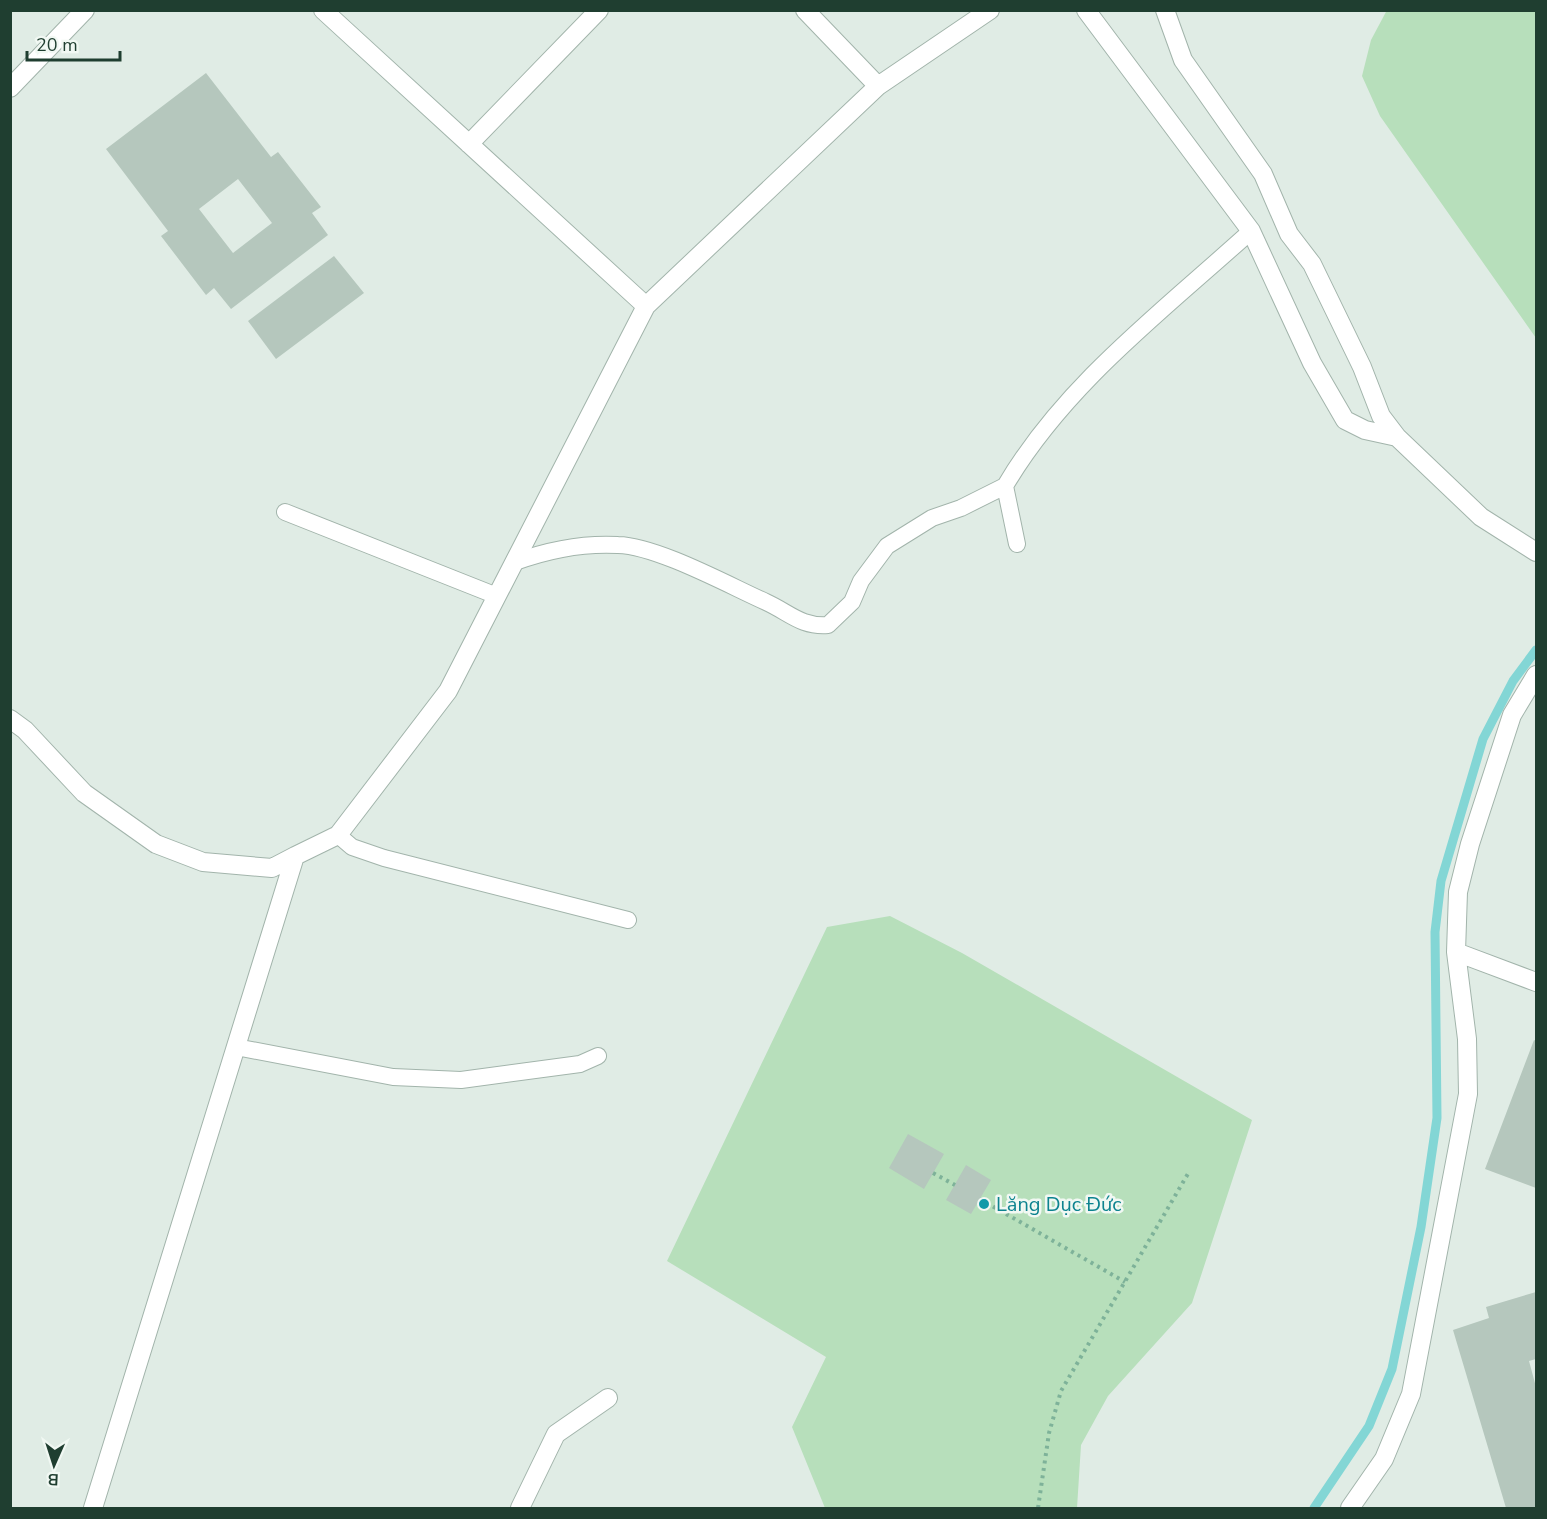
<svg xmlns="http://www.w3.org/2000/svg" width="1547" height="1519" font-family="'Nunito Sans',sans-serif">
<rect width="100%" height="100%" fill="#e0ece5"/>
<path fill="#b7dfbb" d="M1387,10l149,1v327l-156,-222 -18,-40 9,-36z
M890,916l72,37 290,167 -60,183 -84,93 -27,49 -4,63h-252l-33,-81 34,-70 -159,-96 160,-334z"/>
<g fill="none" stroke-linecap="round" stroke-linejoin="round">
<path stroke="#83d6d5" stroke-width="9" d="M1314,1508l55,-82 23,-57 29,-142 16,-109 -2,-186 6,-51 42,-142 30,-58 23,-31"/>
</g>
<path fill="#b5c7bd" fill-rule="evenodd" d="M206,73l65,84 7,-5 43,55 -9,6 16,22 -97,74 -17,-21 -8,7 -45,-59 7,-5 -62,-82zM238,179l34,44 -39,30 -34,-44z
M334,256l30,37 -88,66 -28,-38z
M1534,1040l2,1v147l-51,-19z
M908,1134l36,20 -20,35 -35,-21z
M966,1165l25,15 -20,34 -25,-14z
M1536,1292v67l-7,2 7,26v121h-30l-53,-178 36,-12 -3,-11z"/>
<g fill="none" stroke-linecap="round" stroke-linejoin="round">
<defs>
<path id="service" d="M285,512l212,84
M1017,544l-12,-58c60,-102 159,-176 246,-255
M515,562c33,-12 67,-19 103,-17 39,1 110,40 148,57 24,11 35,25 62,23l24,-23 9,-21 26,-35 45,-28 29,-10 44,-22
M338,835l14,12 32,11 244,62
M236,1047l157,30 68,3 119,-16 18,-8"/>
<path id="minor" d="M323,10l323,296
M805,10l73,76
M1086,10l165,221 61,132 33,57 20,10 32,7
M1165,10l18,50 80,114 26,60 23,30 50,103 19,49 16,21 84,80 55,35
M10,88l75,-78
M469,144l130,-134
M10,719l15,11 59,63 72,51 47,18 69,6 23,-12
M1456,952l80,30
M93,1508l202,-652 43,-21 110,-144 198,-385 232,-220 112,-76
M520,1508l36,-74 52,-36
M1350,1508l34,-49 27,-65 57,-300 -1,-55 -11,-87 2,-60 12,-48 42,-129 24,-40"/>
</defs>
<use href="#service" stroke="#a2b4ab" stroke-width="18"/>
<use href="#minor" stroke="#a2b4ab" stroke-width="20"/>
<path stroke="#7eb299" stroke-width="4" stroke-dasharray="3 4.5" stroke-linecap="butt" d="M933,1173l22,12
M980,1199l145,83
M1038,1508l11,-75 12,-42 128,-219"/>
<use href="#service" stroke="#fff" stroke-width="16"/>
<use href="#minor" stroke="#fff" stroke-width="18"/>
</g>
<circle fill="#0f9aa8" stroke="#f1f8f3" stroke-width="2" cx="984" cy="1204" r="6"/>
<g text-anchor="middle" dominant-baseline="central" stroke-width="5" stroke-linejoin="round" paint-order="stroke">
<g font-size="20" fill="#0d838f" stroke="#f1f8f3" text-anchor="start">
<text x="996" y="1204">Lăng Dục Đức</text>
</g>
</g>
<rect width="1547" height="1519" fill="none" stroke="#1f3e30" stroke-width="24"/>
<g transform="translate(54 1465) rotate(183)" stroke="#f1f8f3" stroke-width="4.5" paint-order="stroke">
<path d="M0-4.5L10 22L0 15L-10 22Z" fill="#1f3e30"/>
<text y="-9" font-size="16" font-weight="bold" text-anchor="middle" fill="#1f3e30">B</text>
</g>
<path d="M27 51v9h93v-9" fill="none" stroke="#1f3e30" stroke-width="3"/>
<text x="36" y="51" font-size="18" fill="#1f3e30" stroke="#f1f8f3" stroke-width="4.5" paint-order="stroke">20 m</text>
</svg>
